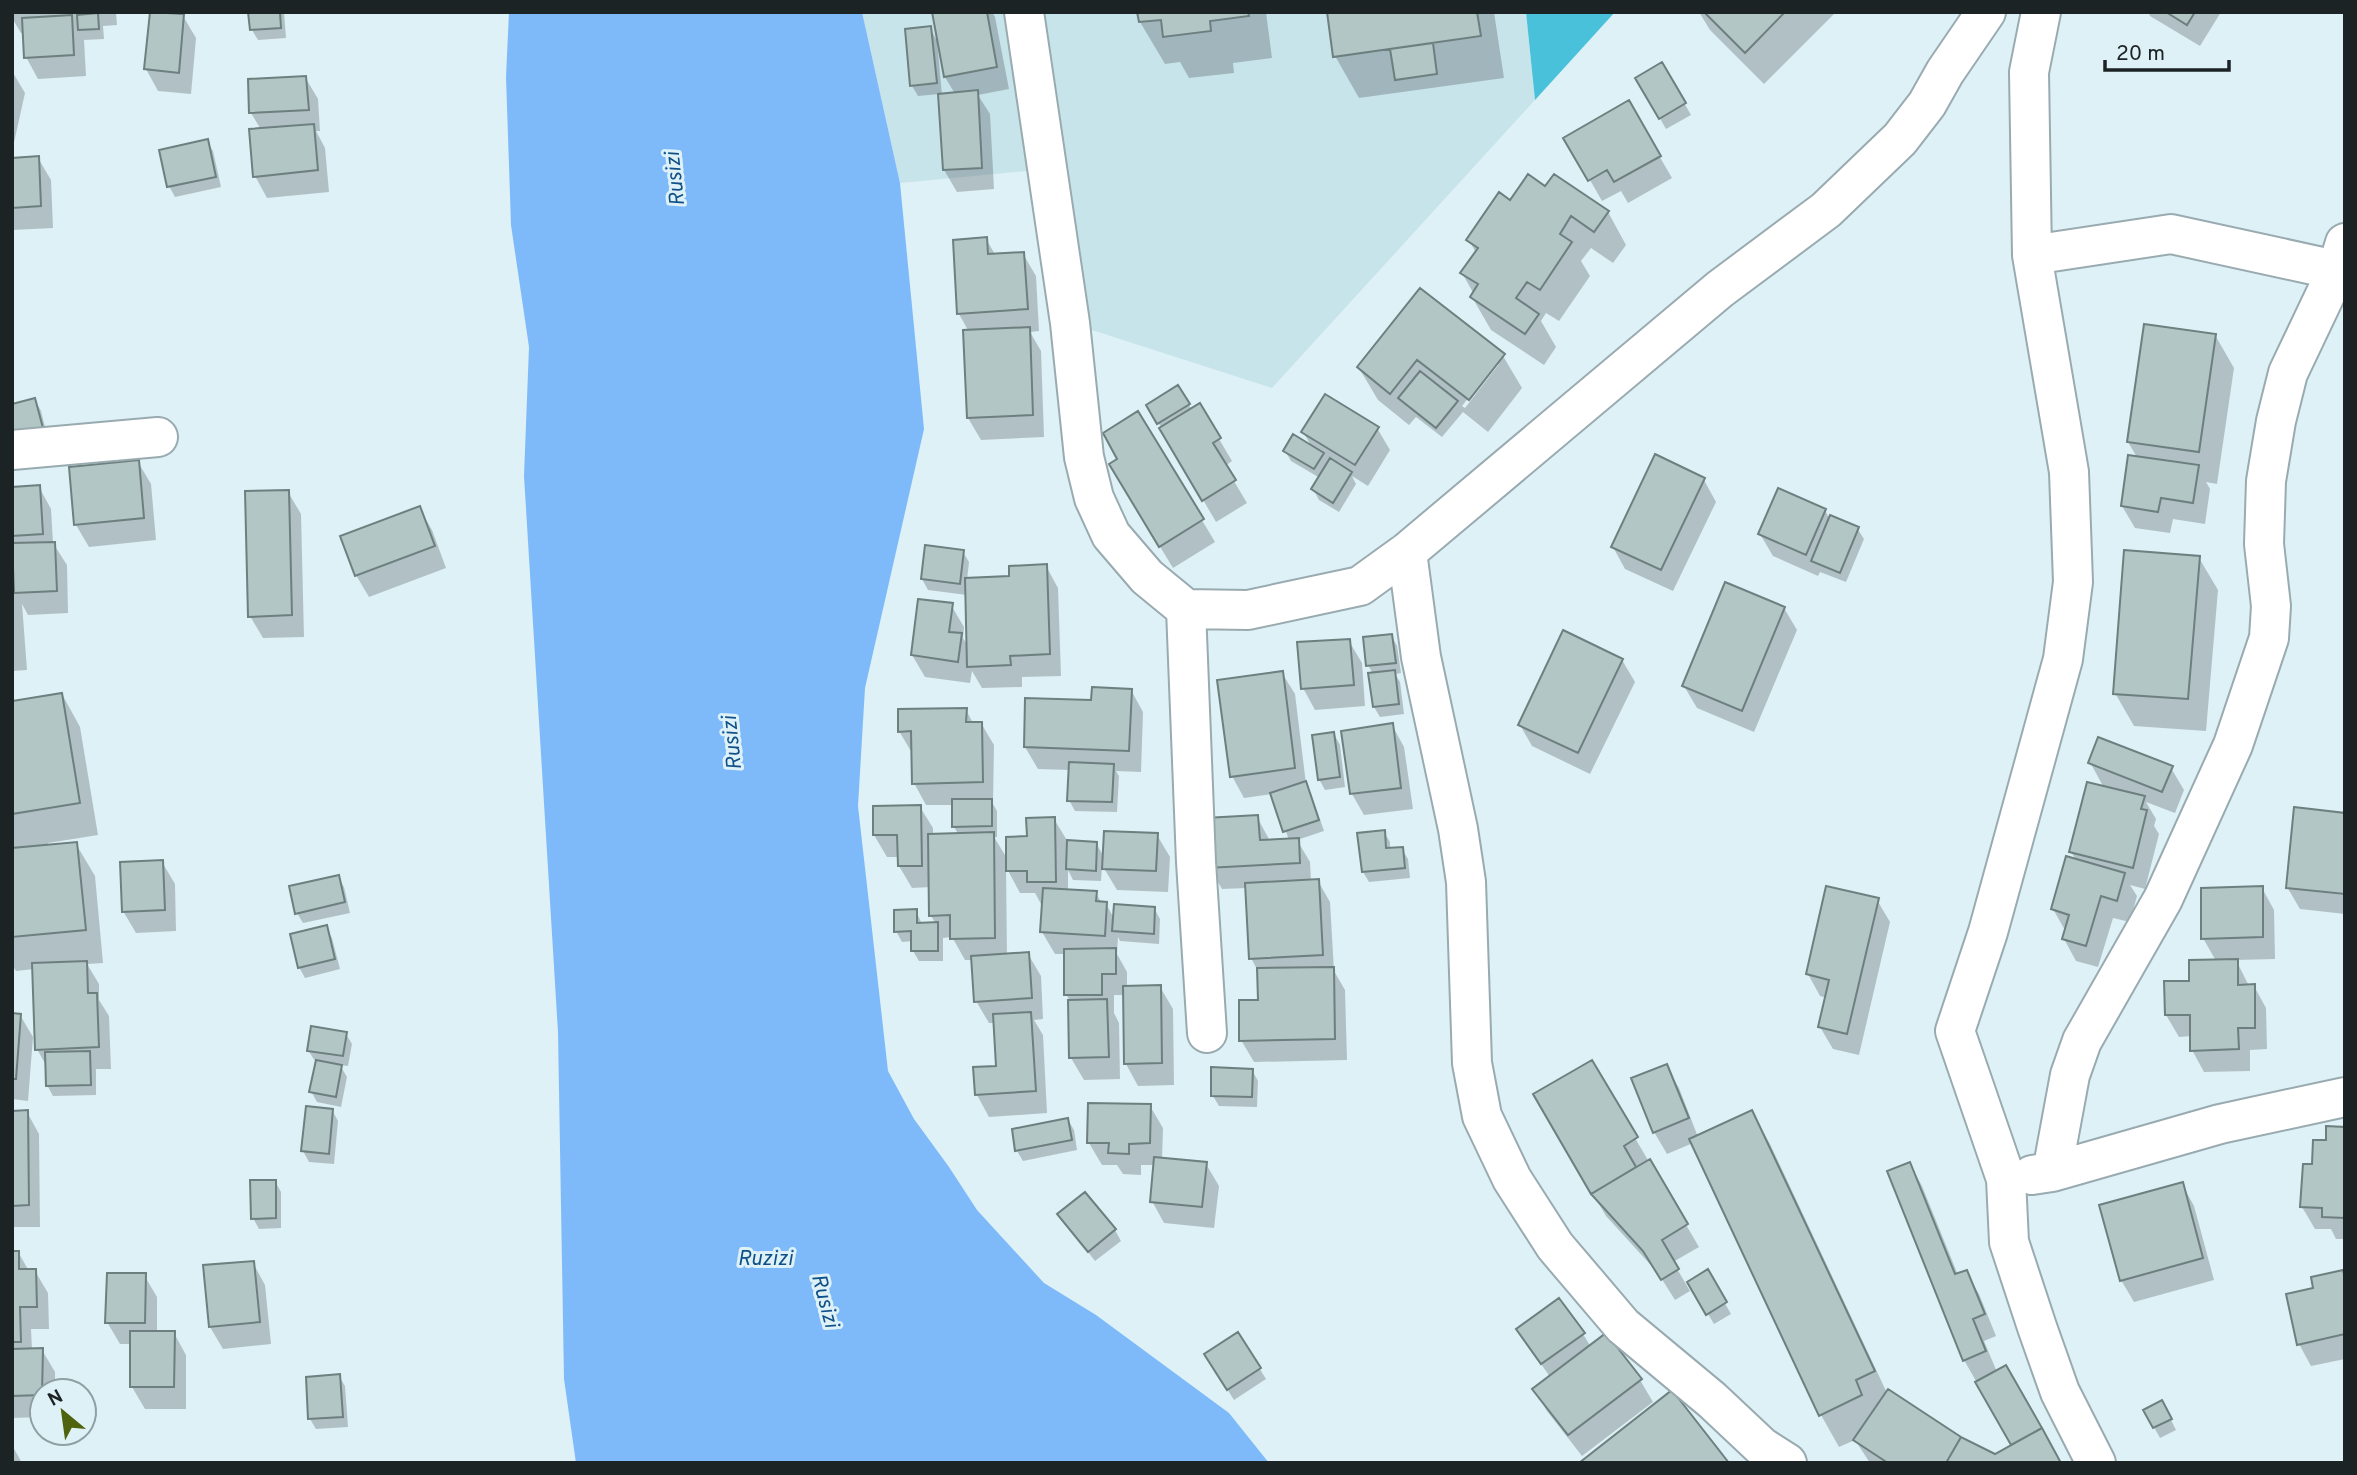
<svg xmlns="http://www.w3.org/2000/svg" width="2357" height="1475" font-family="Overpass,sans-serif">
<rect width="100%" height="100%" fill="#def1f6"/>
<path fill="#c8e4eb" d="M862,12h664l9,88 -263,288 -202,-65 -23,-154 -147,14z"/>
<path fill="#4ac1da" d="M1526,12h89l-80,88z"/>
<path fill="#7ebaf9" d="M509,12h353l38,171 24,246 -59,259 -7,118 30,265 26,48 35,48 28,43 67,73 52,32 133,98 40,50h-693l-12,-84 -6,-347 -34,-556 5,-129 -18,-122 -5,-148z"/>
<path fill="#0003" fill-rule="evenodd" d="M12,12h104l1,13 -14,1 1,13 -20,1 2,36 -48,3 -12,-22 -2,-24h-3l-9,-15z
M159,12l24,4 13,22 -5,56 -33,-3 -12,-22z
M250,12h34l2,26 -28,2 -6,-10z
M934,12h58l3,5 14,72 -31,6 12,19 4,75 -37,3 -13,-22 -4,-76 -22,2 -6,-10 18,-58 7,13 5,54 13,-1 -10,-17z
M1139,12h127l6,46 -39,5 1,10 -45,5 -9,-16 -15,2 -25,-42z
M1329,12h165l10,66 -145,20 -24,-42z
M1699,12h137l-72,72 -54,-54z
M2148,12h73l-21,34 -50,-30z
M1662,64l29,51 -25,14 -29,-51z
M12,71l13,22 -12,54h-1z
M305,77l13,22 2,32h-4l9,17 4,44 -62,6 -12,-22 5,-48 -9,-15 -1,-32z
M1628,102l44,76 -44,25 -7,-12 -19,10 -36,-63z
M207,141l6,10 8,36 -46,10 -6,-11z
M38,158l13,22 2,48 -41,2v-71z
M1546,189l62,23 18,33 -13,18 -22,-15 -10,13 9,15 -31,45 -13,-8 -5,8 15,26 -12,18 -53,-35 -19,-33 2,-3 -12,-21 14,-20 -7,-13 42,-38z
M986,239l10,17 27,-2 13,22 3,55 -9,1 11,19 3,86 -63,3 -13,-22 1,-86 -10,-18z
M1421,290l82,66 19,32 -34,44 -25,-20 -21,25 -26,-20 -7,8 -31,-25 -19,-32zM1495,364h4l-34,44 -3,-2z
M2215,335l19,33 -17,116 -11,-2 4,7 -5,35 -32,-5 -3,14 -35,-5 -13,-22 16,-47 -10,-17z
M1178,387l14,23 27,29 13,22 -7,5 22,37 -31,19 -68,-117z
M35,400l6,11 7,28 -36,8z
M1138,413l77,129 -42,26 -49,-81z
M1377,428l13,22 -22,36 -16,-10 4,8 -17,28 -20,-12 -6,-11 7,-11 -29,-17 -6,-10 27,-4 -9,-15z
M138,462l13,22 5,56 -67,7 -13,-22z
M1704,480l12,22 -43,89 -48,-22 -12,-22z
M39,487l12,22 2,34 14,22 1,48 -40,2 -6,-11 5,66 -15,1v-87l3,5 -1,-31 -2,1v-71z
M288,492l13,22 3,123 -41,1 -13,-22z
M419,508l13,22 14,38 -77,29 -13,-22z
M1825,510l5,10 27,8 7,11 -18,43 -26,-10 -2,4 -45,-20 -13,-22z
M963,552l6,10 -2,18 44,-2 35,-12 12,22 3,88 -39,1v10l-40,1 -10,-17 -2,12 -45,-6 -13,-22 39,-50 13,22 -1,11 6,10 -2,-53 -39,-5 -6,-11z
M2199,558l19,32 -12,141 -72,-5 -19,-33z
M1784,608l13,22 -43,102 -57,-24 -13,-22z
M1391,635l6,11 4,27 -6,1 5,8 4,32 -24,3 -6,-10 -1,-33 -5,-9z
M1349,641l13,22 3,43 -50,4 -12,-22z
M1622,660l13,22 -45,92 -58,-28 -12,-21z
M1282,673l13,21 11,90 5,9 13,38 -27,9 13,22 1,19h7l12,21 4,69 11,19 2,70 -93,2 -13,-22 19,-38 -1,-29 -8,-15 -4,-70 -25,1 -13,-22 48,-50 13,24 19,-1 -17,-46 -28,4 -12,-22z
M1131,690l12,22 -2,60 -25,-1 3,5 -2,36 -42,-1 -6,-11 1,-30 -32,-1 -13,-22 68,-45z
M62,694l18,33 18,108 -50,8 1,3 27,-2 19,32 8,87 -16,1 12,20v16l10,16 2,53h-15v26l-43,1 -6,-11v-18l-10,-18 -3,-80 -18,2 -4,-6v-262z
M966,710l7,13h8l13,22 -1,59 4,7v26h-3l14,23 20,-22 26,-19 14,23 28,1 8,14 53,-22 13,22 -2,35 -51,-2 -15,-25 -1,16 -28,-1 -5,-10v22l28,1 6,11h4l9,16 39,-12 6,11 -1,25 -39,-3 -2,-4 -1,17 10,18v15h33l13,22 1,76 -36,1 -12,-22 -1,-69h-11v18l5,10 1,56 -36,1 -13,-22 -1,-57 -4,-7v-40h-11l-13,-22 2,-28h-3l-6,-11h-15l-14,-26 1,89 21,-2 13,22 2,43 -9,1 9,15 4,78 -58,4 -12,-22 20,-28 -2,-44h-6l-13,-22 -3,-41h-8l-13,-23 -9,1v23h-24l-6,-10v-10l-11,1 -6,-11 20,-20 6,13h14l-5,-8v-29l-19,1 -13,-22v-9h-12l-13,-22 46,-28 13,21v7h26l-5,-8v-22h-28l-12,-22 -2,-30 -13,-22z
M1392,725l12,22 9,62 -49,6 -12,-21z
M1334,734l6,11 5,42 -20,3 -6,-11z
M2090,762l81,6 13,22 -9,23 -29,-11 10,17 -2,7 5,8 -14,55 -15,-4 7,11 -7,26 -17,-4 -15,49 -22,-6 -12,-22 2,-7 -13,-23 24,-48 -6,-9 33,-64z
M2345,815v99l-45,-5 -13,-22z
M1384,832l6,10v8l12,-1 6,10 2,19 -41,4 -6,-10z
M162,862l13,22 1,47 -40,2 -13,-22z
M338,877l6,10 6,26 -47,10 -6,-10z
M2262,888l12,22 1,49 -39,1 13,26h5l12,22 1,41 -17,1v21l-46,1 -12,-22v-14l-13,1 -13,-22 25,-32 25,-22 -13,-23z
M1877,900l13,22 -31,133 -26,-6 -13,-22 7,-29 -7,-2 -12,-22z
M326,927l6,11 8,31 -35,9 -6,-11z
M12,1015h8l13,22 -5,64 -16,-2z
M346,1034l6,10 -4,22 -8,-1 7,12 -6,30 -24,-5 -6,-11 6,-30h-2l-7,-11z
M1591,1063l108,184 -26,15 17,29 -15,9 -17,-27 -52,-57 -71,-121z
M1666,1066l13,22 19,49 54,-25 18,32 117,249 73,46 35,17 18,-10 -49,-86 -75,-188 21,-8 12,22 36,89 8,-3 13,22 17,42 -12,5 13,31 8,-5 55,96h-190l-15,-23 -16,7 -18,-32 -128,-272 -26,11 -13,-22z
M1252,1070l6,11 -1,26 -38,-1 -6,-10z
M1150,1106l13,22 -1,32 44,4 13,22 -5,42 -50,-5 -12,-22 3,-36h-14v10l-18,-1 -6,-9h-15l-13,-22z
M332,1110l6,11 -4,43 -25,-2 -6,-11z
M12,1112h15l12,22 1,93h-28z
M1068,1120l6,10 3,20 -54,11 -6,-10z
M2345,1128v111h-9l-5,-10h-16l-13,-22 12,-41 14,-25z
M275,1181l6,11v36l-22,1 -6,-11z
M2182,1184l12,22 20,74 -80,22 -13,-22z
M1059,1214l56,16 6,11 -26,20z
M18,1252l11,19h6l13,22 1,36h-18l1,21h10l13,22v19h-13v26l-30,1v-165z
M253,1263l12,22 6,59 -48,5 -13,-22z
M1707,1272l24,42 -17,10 -25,-42z
M2342,1272l3,4v83l-34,7 -12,-22 16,-55z
M144,1275l13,22v36h17l12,22v54h-41l-13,-22v-43h-12l-13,-22z
M1518,1330l65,4 8,13 49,33 13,22 -71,54 -35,-45 -13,-22 16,-12z
M1238,1334l28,45 -32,21 -22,-35z
M339,1376l6,10 3,41 -32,2 -6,-10z
M2145,1411l22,1 9,18 -16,8z
M12,1445l10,18h-10z"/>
<path fill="#b2c6c5" stroke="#6d7f7f" stroke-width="2" d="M150,12l34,2 -5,59 -35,-4z
M248,12h32l1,16 -31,2z
M932,12h55l10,55 -53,10z
M1137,12h111l1,4 -39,5 1,10 -48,6 -2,-17 -22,2z
M1327,12h150l4,24 -148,21z
M1704,12h81l-40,41z
M2166,12h29l-8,13z
M98,13l1,16 -21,1 -1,-15z
M72,15l2,40 -50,3 -2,-40z
M931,26l6,57 -27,3 -5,-57z
M1433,43l4,31 -42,6 -5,-31z
M1662,62l24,41 -27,16 -24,-41z
M306,76l3,34 -60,3 -1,-34z
M978,90l4,78 -39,2 -5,-76z
M1629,100l32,56 -47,26 -7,-12 -19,11 -25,-43z
M314,124l4,46 -65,7 -4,-48z
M208,139l8,38 -49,10 -8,-37z
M39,156l2,50 -29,2v-50z
M1528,174l17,12 9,-12 55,37 -15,21 -23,-16 -11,18 12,8 -32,48 -13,-8 -11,16 23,16 -14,20 -55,-37 8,-13 -18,-11 18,-25 -12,-8 33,-48 11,8z
M987,237l1,17 36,-2 4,57 -71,5 -4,-74z
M1420,288l85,66 -36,46 -52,-40 -27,34 -33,-27z
M2144,324l72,10 -17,118 -72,-10z
M1030,327l3,88 -66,3 -4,-88z
M1420,371l38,30 -22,27 -38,-30z
M1178,385l12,19 -33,20 -11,-19z
M1325,394l54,33 -24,38 -54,-33z
M35,398l8,30 -31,8v-32z
M1200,403l21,35 -8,5 23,37 -34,21 -43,-73z
M1138,411l66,108 -45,28 -50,-83 8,-5 -14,-26z
M1293,434l31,19 -10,16 -31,-18z
M1655,454l50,24 -44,92 -50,-23z
M2128,455l71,10 -6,38 -32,-5 -3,14 -37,-6z
M1330,458l22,14 -19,31 -22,-14z
M139,460l5,58 -70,7 -5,-58z
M40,485l3,49 -31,2v-49z
M1778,488l48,21 -20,46 -48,-21z
M289,490l3,125 -44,2 -3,-126z
M420,506l15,40 -80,30 -15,-40z
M1830,515l29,12 -19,46 -29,-12z
M55,542l2,49 -43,2 -2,-50z
M925,545l39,5 -4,34 -39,-5z
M2124,550l76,6 -12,143 -75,-5z
M1047,564l3,90 -40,2 1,9 -44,2 -2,-89 44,-2v-10z
M1725,582l60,25 -43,104 -60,-25z
M918,599l35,4 -4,29 13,1 -4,29 -47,-7z
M1563,630l60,29 -45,94 -60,-28z
M1392,634l4,29 -30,3 -3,-29z
M1350,639l4,46 -53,4 -4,-47z
M1395,670l4,34 -26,3 -5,-34z
M1283,671l12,97 -65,9 -13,-97z
M1092,687l40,2 -3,62 -105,-4 1,-49 66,2z
M62,693l18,110 -68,11v-113z
M967,708l-1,14h16l1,60 -71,2 -1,-53 -13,1v-23z
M1393,723l8,65 -51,6 -9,-63z
M1334,732l6,45 -22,3 -6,-45z
M2098,737l75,29 -11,26 -74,-29z
M1069,762l45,2 -2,38 -45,-1z
M1306,781l13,39 -36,12 -13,-39z
M2087,782l58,14 -4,13 6,1 -14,58 -64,-16z
M952,799h40v27l-40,1z
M921,805l1,61h-24l-1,-31h-24v-29z
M2294,807l51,6v81l-59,-6z
M1258,815l2,25 39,-2 1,25 -93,5 -2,-50z
M1055,817l1,65h-29v-11h-21v-34l21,-1 -1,-18z
M1385,830l1,18 17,-1 2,21 -43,4 -5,-39z
M1104,831l54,2 -2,38 -54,-2z
M994,832l1,106 -45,1v-24l-21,1 -1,-82z
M1067,840l30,2 -1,29 -30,-2z
M77,842l9,88 -74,7v-89z
M2066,856l59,17 -8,28 -16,-5 -15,50 -24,-7 7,-24 -18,-6z
M163,860l2,50 -43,2 -2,-50z
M339,875l6,27 -50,12 -6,-28z
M1319,879l4,76 -74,4 -4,-76z
M1826,886l53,12 -32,136 -29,-7 11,-47 -23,-6z
M2263,886v51l-62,2v-51z
M1043,888l54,3 -1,10 11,1 -2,34 -65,-4z
M1114,904l41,3 -1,27 -42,-3z
M917,909v14l21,-1v29h-27v-20l-17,1v-22z
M327,925l8,34 -37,9 -8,-34z
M1116,948v26h-14v21h-38v-46z
M1029,952l3,46 -58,4 -3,-46z
M2238,959v26l17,-1v44h-17l1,21 -49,2v-36h-25l-1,-34h25v-21z
M87,961l1,32h9l2,54 -64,3 -3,-87z
M1334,967l1,72 -96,2v-41h19l-1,-32z
M1161,985l1,78 -38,1 -1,-78z
M1107,999l2,58 -40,1 -1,-58z
M1031,1012l5,79 -61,4 -2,-28 23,-1 -3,-52z
M12,1013l9,1 -5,65h-4z
M311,1026l36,6 -4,24 -36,-5z
M90,1051l1,34 -45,1 -1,-34z
M316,1060l26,5 -6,32 -27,-5z
M1592,1060l46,77 -14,9 12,21 -45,27 -58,-100z
M1667,1064l22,54 -36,15 -22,-55z
M1211,1067l42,2 -1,28 -41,-1z
M1088,1103l63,1 -1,39 -21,1v10l-21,-1 1,-10h-22z
M306,1106l27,3 -4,45 -28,-3z
M28,1110l1,95 -17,1v-95z
M1752,1110l123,261 -19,9 6,15 -43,21 -130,-277z
M1068,1118l4,22 -57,11 -3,-22z
M2326,1126l19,1v91l-23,-1v-9l-22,-1 3,-43h9l1,-24h13z
M1154,1157l53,5 -5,45 -52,-5z
M1650,1159l38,65 -26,16 17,29 -18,11 -18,-29 -52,-57z
M1910,1162l45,112 12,-4 18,44 -12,5 13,32 -23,10 -76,-190z
M250,1180h26v38l-25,1z
M2183,1182l20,76 -83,23 -21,-76z
M1085,1192l31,37 -28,23 -31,-38z
M12,1251h7v18h17l1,38h-17l1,35h-9z
M254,1261l6,61 -51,5 -6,-62z
M1708,1269l19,33 -21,13 -19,-33z
M2343,1270l2,8v56l-48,11 -11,-51 27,-6 -2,-11z
M107,1273h39l-1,50h-40z
M1559,1298l26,35 -44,31 -25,-35z
M130,1331h45l-1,56h-44z
M1238,1332l23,36 -34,22 -23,-36z
M1606,1333l36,46 -74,56 -36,-46z
M43,1348l-1,47 -30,1v-47z
M2006,1365l36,63 -31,17 -36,-63z
M340,1374l3,43 -35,2 -2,-42z
M1888,1389l73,48 -15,26h-58l-35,-23z
M1672,1390l57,73h-150z
M2162,1400l10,19 -19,9 -10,-18z
M2042,1428l19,35h-115l15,-26 34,17z"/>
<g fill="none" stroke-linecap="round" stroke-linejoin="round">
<defs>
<path id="minor" d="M1024,12l46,311 14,134 10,41 17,37 36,42 39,32 62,1 112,-24 47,-34 313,-263 106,-79 74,-71 27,-35 18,-32 41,-60
M2041,12l-12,60 3,183 37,217 4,110 -10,77 -75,273 -33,99 51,148 3,63 28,85 23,65 36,71
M2032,255l139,-21 174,38
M12,450l146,-13
M1407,552l14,105 37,172 8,53 6,181 10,53 30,63 43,67 68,80 89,74 50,47 25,16
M1186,609l10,253 11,171
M2052,1172l18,-97 12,-34 81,-142 70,-154 36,-107 2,-32 -7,-62 2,-63 10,-60 12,-48 48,-101 9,-29
M2032,1175l20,-3 168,-48 125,-27"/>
</defs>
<use href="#minor" stroke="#99abb0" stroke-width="42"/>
<use href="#minor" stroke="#fff" stroke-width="38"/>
</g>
<g text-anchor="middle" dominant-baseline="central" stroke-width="6" stroke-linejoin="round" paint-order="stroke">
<g font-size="21" font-style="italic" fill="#0f5088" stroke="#def1f6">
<text transform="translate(676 179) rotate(-96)">Rusizi</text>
<text transform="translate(733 743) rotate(-96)">Rusizi</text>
<text x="765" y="1259">Ruzizi</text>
<text transform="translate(824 1301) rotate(75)">Rusizi</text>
</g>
</g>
<rect width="2357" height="1475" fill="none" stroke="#1c2324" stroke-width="28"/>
<g transform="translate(63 1412) rotate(331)"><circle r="33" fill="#def1f6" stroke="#909fa2" stroke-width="2"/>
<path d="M0-5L12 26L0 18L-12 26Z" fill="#4f630e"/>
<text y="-10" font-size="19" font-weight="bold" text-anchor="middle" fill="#1c2324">N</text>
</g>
<path d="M2105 60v10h124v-10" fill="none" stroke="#1c2324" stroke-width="3.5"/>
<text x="2116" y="60" font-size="21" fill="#1c2324" stroke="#def1f6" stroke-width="5" paint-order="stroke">20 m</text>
</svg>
